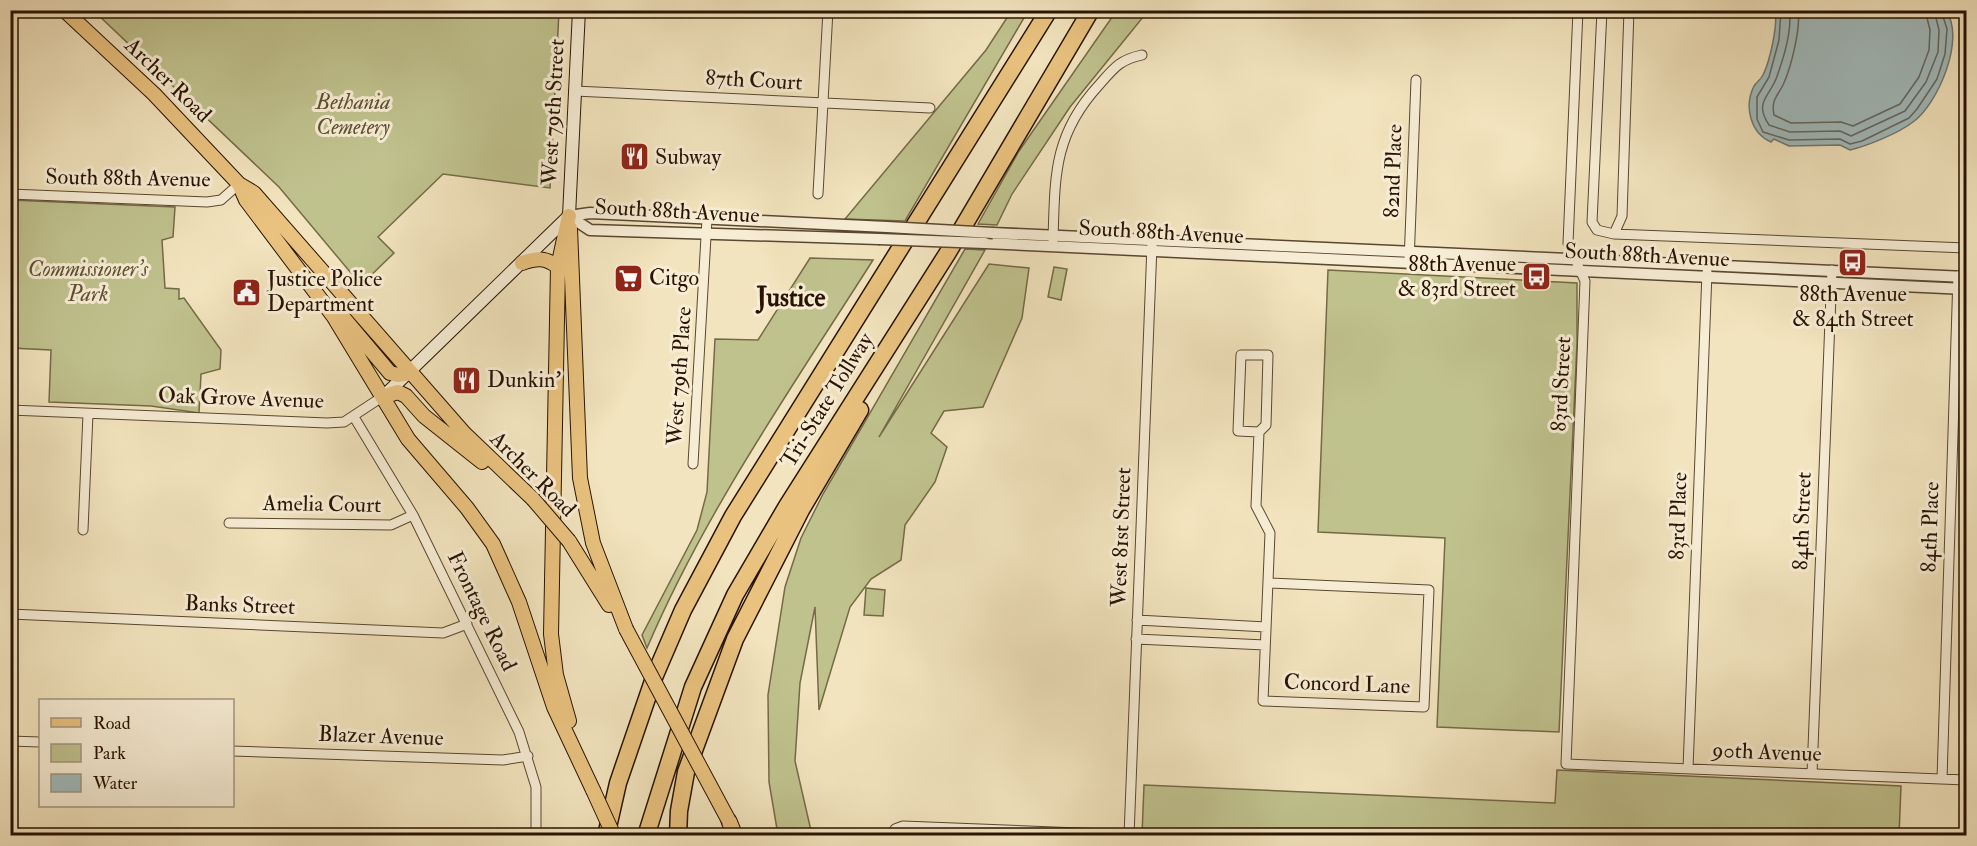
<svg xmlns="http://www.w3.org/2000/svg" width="1977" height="846" font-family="'IM FELL Double Pica',serif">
<rect width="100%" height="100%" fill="#f2e4be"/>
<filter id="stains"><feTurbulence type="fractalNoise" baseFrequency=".00333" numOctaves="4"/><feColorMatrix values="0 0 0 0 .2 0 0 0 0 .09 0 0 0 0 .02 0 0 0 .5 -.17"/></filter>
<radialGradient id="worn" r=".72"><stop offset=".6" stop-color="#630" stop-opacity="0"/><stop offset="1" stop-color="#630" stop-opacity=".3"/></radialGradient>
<path fill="#c0c28e" stroke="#746a47" stroke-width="1.5" d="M1012,10l16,1 -123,210 -60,-2 141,-169z
M1117,10l31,1 -78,96 -58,87 -15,31 -19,-1 41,-73z
M94,11h465l-9,177 -107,-14 -65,63 16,16 -33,32 -82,-98z
M11,200l164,7 -2,30 -11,3 3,48 14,1v10l5,-1 37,52 -1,19 -19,5 -2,39 -48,-7 -102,-4 2,-52 -40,-2z
M965,249l20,1 -106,187 110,-173 40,4 -7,50 -39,89 -39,4 -13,22 16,14 -12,35 -30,43 -4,35 -30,19 -21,28 -31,103 -4,-103 -15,76 -5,78 17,74h-34l-9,-53 -1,-87 17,-108 16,-49 22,-44z
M810,258l63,2c-80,126 -167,250 -226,388l-5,-13 55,-105 10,-38 8,-153 43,1z
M1054,267l13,2 -6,31 -13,-3z
M1328,270l249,13v60l-18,389 -122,-5 8,-189 -127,-6z
M866,588l19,2 -2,26 -19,-1z
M1557,770l344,16 -2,49h-757l2,-50 411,18z"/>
<path fill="#a1bbbd" stroke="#717871" stroke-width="1.5" d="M1946,11c20,27 -8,93 -33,111 -14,11 -46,24 -63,28l-10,-5 -51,1 -15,-7 -3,3c-21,-9 -27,-36 -17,-56 3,-4 7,-7 9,-11 7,-14 15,-50 12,-64z"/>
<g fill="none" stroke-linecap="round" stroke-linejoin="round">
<path stroke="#64675e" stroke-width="1.5" d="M1781,10l-2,30 -10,37 -12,20v22l6,13 26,8 51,-1 10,5 12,-3 47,-23 8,-9 20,-30 8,-25 2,-25 -6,-19
M1789,10c4,20 -6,50 -13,69 -7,18 -22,23 -7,46l21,7 50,-1 11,5 54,-25 21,-29 12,-30 1,-22 -5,-20
M1798,10c3,18 -7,58 -15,75 -6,12 -12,15 -9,30l17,8 50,-1 12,4 47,-22 19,-27 10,-27 1,-20 -5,-20"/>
<defs>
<path id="minor" d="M1578,10l-10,233 17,38 -19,483 400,16
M1602,10l-10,212 5,8 17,4 352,14
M575,91l355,17
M10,194l197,8 14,-2 18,-16
M818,194l10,-184
M1614,234l8,-18 7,-206
M1053,240c2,-63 0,-105 46,-155 15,-17 20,-25 43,-30
M1409,263l7,-183
M10,410l317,13 17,-1 38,-25
M354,417l59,98 106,217 17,55v49
M1259,432l-21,-1 3,-76h27l-2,70 -7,7 -3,74 14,27 -7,168 161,6 5,-117 -161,-7
M693,464l14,-245
M229,523l162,2 22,-10
M83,530l5,-116
M10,614l433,19 24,-9
M1137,620l129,7
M1136,639l129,6
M10,741l30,1
M232,751l271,9 25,-4
M1688,769l19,-497
M1812,773l20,-503
M1942,779l16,-503
M893,836l2,-7 8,-3 226,9
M1129,836l23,-591"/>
<path id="tertiary" d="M569,216l21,-3 297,14
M569,216l21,14 289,9
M993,233l973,44
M985,243l981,46"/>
<path id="secondary" d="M383,397l186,-181 10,-206"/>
<path id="primary" d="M64,10l90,84 85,90 7,16 88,117 74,122 59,69 26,36 26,58 35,105 39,83
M239,184l15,9 210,240 69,66
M570,228l10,250 13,65 33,86
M522,263c15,-5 23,-6 36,4
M342,316l48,57 8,2 12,-2
M382,397l16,-5 8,4 18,20 58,46
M569,541l40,64
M569,721l-13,-46 -5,-41 7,-367 11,-51"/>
<path id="trunk" d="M729,821l6,15"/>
<path id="motorway" d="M606,836l12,-53 37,-108 28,-65 50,-94 316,-506
M646,836l47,-149 42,-92 52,-89 160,-252 144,-244
M678,836l1,-25 7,-39 49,-133 66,-129 59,-100"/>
</defs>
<use href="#minor" stroke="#5a4730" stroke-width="11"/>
<use href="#tertiary" stroke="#5a4730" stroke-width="13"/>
<use href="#secondary" stroke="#281300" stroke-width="14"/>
<use href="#primary" stroke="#281300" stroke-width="16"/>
<use href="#trunk" stroke="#281300" stroke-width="17"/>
<use href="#motorway" stroke="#281300" stroke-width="19"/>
<use href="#minor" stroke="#f7edd5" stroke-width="9"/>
<use href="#tertiary" stroke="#f7edd5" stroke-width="10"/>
<use href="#secondary" stroke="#f7edd5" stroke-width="12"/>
<use href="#primary" stroke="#e9c27f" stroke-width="14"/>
<use href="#trunk" stroke="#e9c27f" stroke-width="15"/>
<use href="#motorway" stroke="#e9c27f" stroke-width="16"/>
<defs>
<path id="tertiary-bridge" d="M887,227l106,6
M879,239l106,4"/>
<path id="primary-bridge" d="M533,499l36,42
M626,629l103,192
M593,790l21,46"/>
</defs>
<use href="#tertiary-bridge" stroke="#5a4730" stroke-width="13" stroke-linecap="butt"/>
<use href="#primary-bridge" stroke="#281300" stroke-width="16" stroke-linecap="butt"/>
<use href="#tertiary-bridge" stroke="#f7edd5" stroke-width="10"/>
<use href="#primary-bridge" stroke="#e9c27f" stroke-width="14"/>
</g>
<defs>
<symbol id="restaurant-square" viewBox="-11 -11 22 22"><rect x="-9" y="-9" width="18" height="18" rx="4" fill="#8f2418" stroke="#f7edd5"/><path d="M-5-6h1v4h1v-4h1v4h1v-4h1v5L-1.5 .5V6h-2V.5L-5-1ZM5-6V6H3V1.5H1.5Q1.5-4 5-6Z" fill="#fff"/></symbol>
<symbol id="bus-square" viewBox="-11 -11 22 22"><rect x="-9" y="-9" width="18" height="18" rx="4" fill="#8f2418" stroke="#f7edd5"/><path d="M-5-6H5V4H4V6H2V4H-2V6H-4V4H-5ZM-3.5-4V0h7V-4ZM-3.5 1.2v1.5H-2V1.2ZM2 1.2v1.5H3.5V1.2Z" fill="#fff"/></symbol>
<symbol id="supermarket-square" viewBox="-11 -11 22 22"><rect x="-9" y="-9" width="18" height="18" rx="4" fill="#8f2418" stroke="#f7edd5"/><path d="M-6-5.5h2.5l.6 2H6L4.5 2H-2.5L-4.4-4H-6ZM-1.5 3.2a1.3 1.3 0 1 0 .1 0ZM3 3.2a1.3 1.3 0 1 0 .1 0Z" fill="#fff"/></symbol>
<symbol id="civic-square" viewBox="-11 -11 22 22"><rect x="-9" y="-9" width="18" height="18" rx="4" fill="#8f2418" stroke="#f7edd5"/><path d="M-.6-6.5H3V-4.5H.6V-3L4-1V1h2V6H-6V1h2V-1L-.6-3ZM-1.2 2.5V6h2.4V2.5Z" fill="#fff"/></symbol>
</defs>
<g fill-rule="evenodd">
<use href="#restaurant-square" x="618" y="140" width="33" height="33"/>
<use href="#bus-square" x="1836" y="246" width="33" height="33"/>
<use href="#bus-square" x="1520" y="260" width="33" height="33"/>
<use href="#supermarket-square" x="612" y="262" width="33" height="33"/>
<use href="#civic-square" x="230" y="276" width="33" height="33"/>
<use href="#restaurant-square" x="450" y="364" width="33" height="33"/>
</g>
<g text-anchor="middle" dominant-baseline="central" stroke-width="6" stroke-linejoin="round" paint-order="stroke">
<g font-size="22" fill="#281300" stroke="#f7edd5">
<text transform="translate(168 80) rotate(44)">Archer Road</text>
<text transform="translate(754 80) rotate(3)">87th Court</text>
<text transform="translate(553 112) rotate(-87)">West 79th Street</text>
<text transform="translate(1393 171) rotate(-88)">82nd Place</text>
<text transform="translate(128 178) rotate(1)">South 88th Avenue</text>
<text transform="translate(677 211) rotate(3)">South 88th Avenue</text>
<text transform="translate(1161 232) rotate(3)">South 88th Avenue</text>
<text transform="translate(1647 255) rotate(3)">South 88th Avenue</text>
<text transform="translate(679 376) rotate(-86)">West 79th Place</text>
<text transform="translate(1561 384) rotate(-87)">83rd Street</text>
<text transform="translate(241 398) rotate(2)">Oak Grove Avenue</text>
<text transform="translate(827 400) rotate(-58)">Tri-State Tollway</text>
<text transform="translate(533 474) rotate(45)">Archer Road</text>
<text transform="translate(322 504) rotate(1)">Amelia Court</text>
<text transform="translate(1678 516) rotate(-88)">83rd Place</text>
<text transform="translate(1802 521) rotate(-88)">84th Street</text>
<text transform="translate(1930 527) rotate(-88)">84th Place</text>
<text transform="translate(1121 537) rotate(-88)">West 81st Street</text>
<text transform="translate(240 605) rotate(2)">Banks Street</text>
<text transform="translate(482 611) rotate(64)">Frontage Road</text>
<text transform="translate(1347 684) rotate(2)">Concord Lane</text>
<text transform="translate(381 736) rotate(2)">Blazer Avenue</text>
<text transform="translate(1767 752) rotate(2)">90th Avenue</text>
</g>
<g font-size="22" font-style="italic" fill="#5d5032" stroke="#f7edd5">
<text x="353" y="102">Bethania<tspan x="353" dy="25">Cemetery</tspan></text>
<text x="88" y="269">Commissioner's<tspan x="88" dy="25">Park</tspan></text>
</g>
<g font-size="22" fill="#281300" stroke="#f7edd5" text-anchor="start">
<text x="655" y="157">Subway</text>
<text x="1516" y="264" text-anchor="end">88th Avenue<tspan x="1516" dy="25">&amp; 83rd Street</tspan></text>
<text x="649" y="278">Citgo</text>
<text x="267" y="279">Justice Police<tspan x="267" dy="25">Department</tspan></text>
<text x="1853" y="294" text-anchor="middle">88th Avenue<tspan x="1853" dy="25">&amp; 84th Street</tspan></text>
<text x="487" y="380">Dunkin'</text>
</g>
<g font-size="26" font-weight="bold" fill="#281300" stroke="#f7edd5">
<text x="791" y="298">Justice</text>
</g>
</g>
<rect width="1977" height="846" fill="none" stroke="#f2e4be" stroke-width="36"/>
<rect x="12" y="12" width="1953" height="822" fill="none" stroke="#281300" stroke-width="3"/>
<rect x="18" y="18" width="1941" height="810" fill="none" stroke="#281300" stroke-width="1.5"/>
<rect x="39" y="699" width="195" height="108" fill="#f7edd5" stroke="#a49680" stroke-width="1.5"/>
<rect x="51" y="718" width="30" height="9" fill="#e9c27f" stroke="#a49680" stroke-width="1.5"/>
<text x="93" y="729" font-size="18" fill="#281300">Road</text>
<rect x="51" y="744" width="30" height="18" fill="#c0c28e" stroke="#a49680" stroke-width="1.5"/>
<text x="93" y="759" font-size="18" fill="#281300">Park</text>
<rect x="51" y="774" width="30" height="18" fill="#a1bbbd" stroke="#a49680" stroke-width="1.5"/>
<text x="93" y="789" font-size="18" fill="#281300">Water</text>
<rect width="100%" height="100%" filter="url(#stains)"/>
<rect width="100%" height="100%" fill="url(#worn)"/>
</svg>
